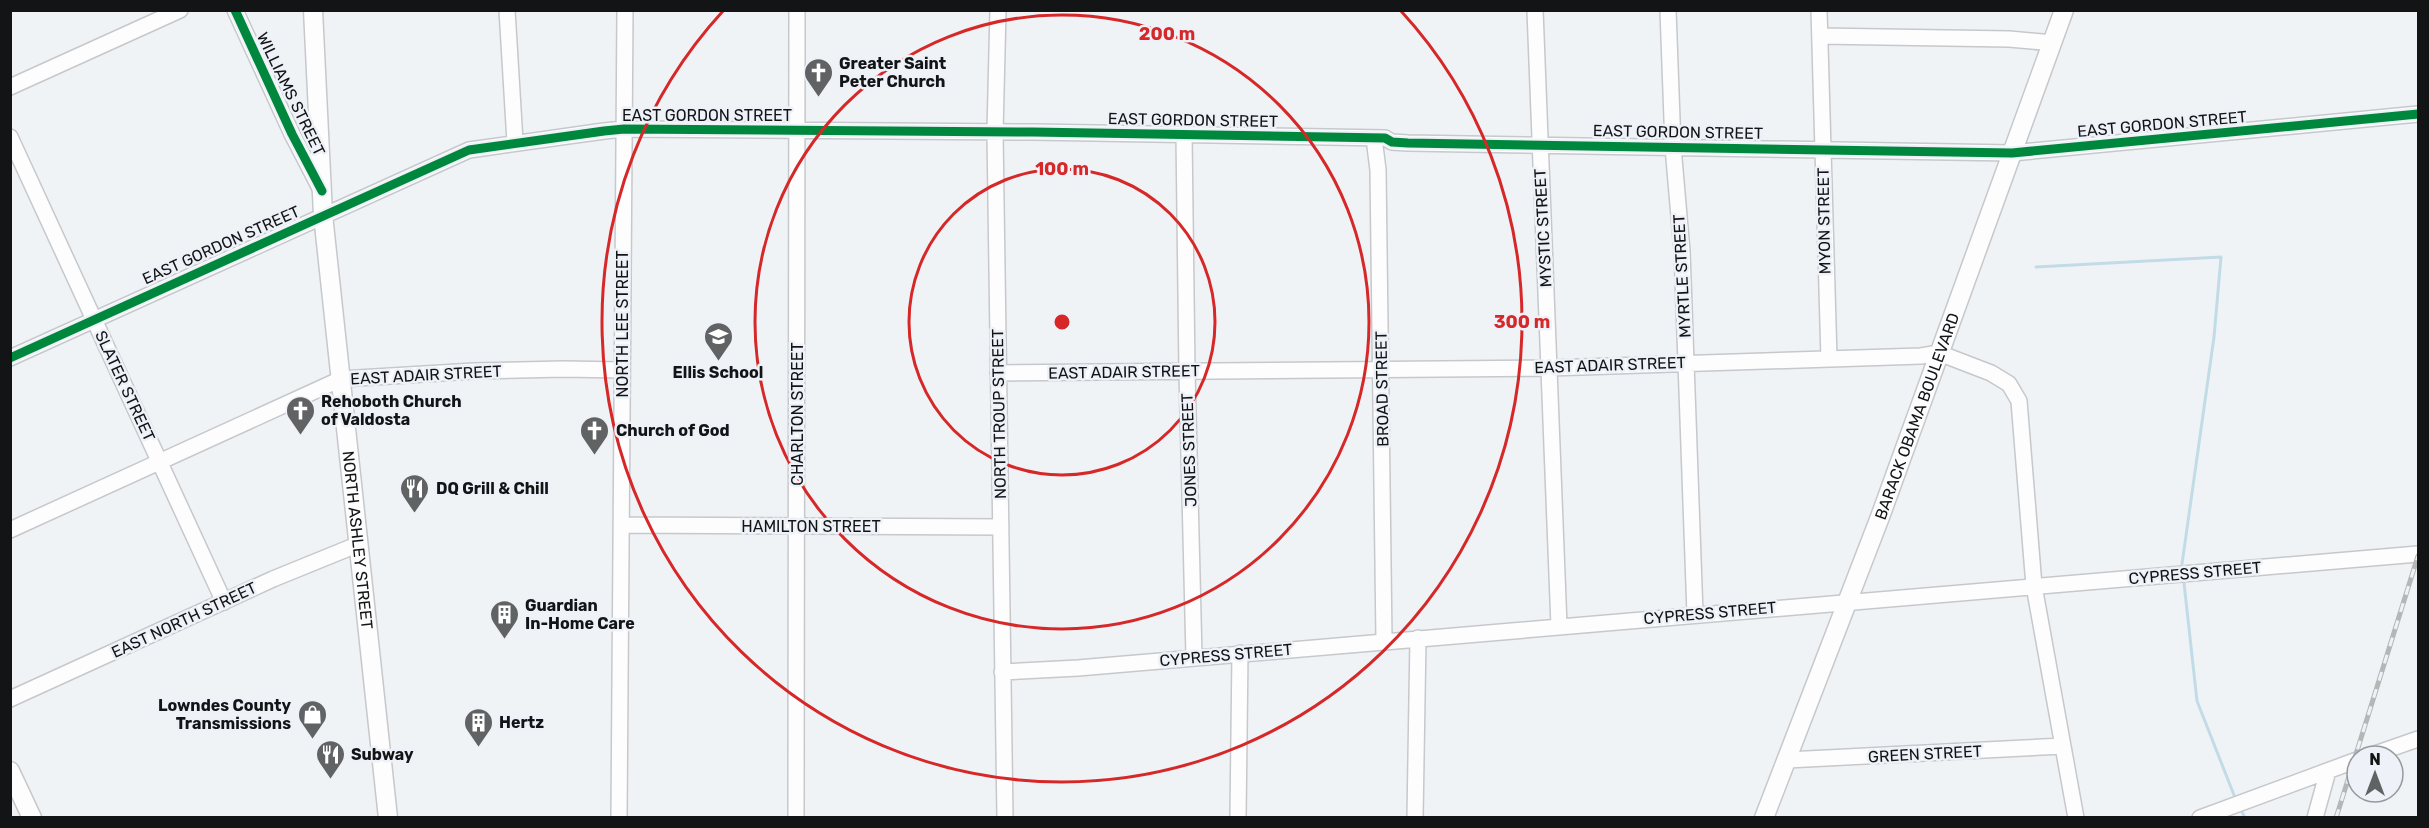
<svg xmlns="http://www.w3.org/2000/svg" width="2429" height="828" font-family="Rubik,sans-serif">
<rect width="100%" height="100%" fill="#f0f3f6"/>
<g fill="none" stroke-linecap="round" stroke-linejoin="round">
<path stroke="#c2dce7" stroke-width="3" d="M2036,267l185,-10 -7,80 -32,227
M2184,583l13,118 37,94
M2242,812l3,6"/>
<defs>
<path id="minor" d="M235,10l57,124 28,54
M507,10l8,132
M998,10l-3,122 10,686
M1535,10l24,616
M1668,10l5,137 9,104 13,363
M1819,10l10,349
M1820,36l189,3 44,4
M10,87l170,-77
M1184,135l3,237 7,285
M10,137l214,465
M1374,138l4,32 6,471
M10,358l459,-208 135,-19 20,-2 409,3 352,6 7,4 16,1 604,10 406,-39
M998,373l552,-5 371,-12 18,-3 52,20 18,11 10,17 15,185 42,232
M621,525l380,2
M10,530l331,-151 133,-8 89,-2 59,1
M1002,672l76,-4 1340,-114
M10,699l263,-120 86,-35
M2369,756l49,-17
M1787,760l276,-14
M619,818l6,-808
M796,818l1,-808
M1238,818l2,-165
M1415,818l3,-180
M2200,818l157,-58
M2315,818l13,-47"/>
<g id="major">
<path id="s1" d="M313,10l10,205 65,603"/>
<path d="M10,771l22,47"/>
<path id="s2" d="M1764,818l116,-301 184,-507"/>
</g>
</defs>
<use href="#minor" stroke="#c6c8cb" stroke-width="18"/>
<use href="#major" stroke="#c6c8cb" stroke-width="21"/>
<use href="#minor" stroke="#fdfdfe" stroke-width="15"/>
<use href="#major" stroke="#fdfdfe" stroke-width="18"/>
<defs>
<path id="rail" d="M2336,818l82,-262"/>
</defs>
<use href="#rail" stroke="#b5b6b6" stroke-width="5"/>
<use href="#rail" stroke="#eef2f8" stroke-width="3" stroke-dasharray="9" stroke-linecap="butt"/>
<defs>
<path id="cycleway" d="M235,10l57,124 30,57
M10,358l459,-208 135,-19 20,-2 409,3 352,6 7,4 16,1 604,10 406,-39"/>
</defs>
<use href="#cycleway" stroke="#eef2f8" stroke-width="13"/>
<use href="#cycleway" stroke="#00873e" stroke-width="9"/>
</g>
<g fill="none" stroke="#d62828" stroke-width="3">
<circle cx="1062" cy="322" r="153"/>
<circle cx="1062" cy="322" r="307"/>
<path d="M1401 11A460 460 0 1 1 723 11"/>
</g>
<defs>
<symbol id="church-pin" viewBox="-11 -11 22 30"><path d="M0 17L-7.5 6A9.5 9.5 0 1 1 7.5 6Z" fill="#606264" stroke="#eef2f8"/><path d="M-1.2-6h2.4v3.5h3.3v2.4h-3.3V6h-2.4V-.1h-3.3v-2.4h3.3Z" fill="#fff"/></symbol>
<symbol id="school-pin" viewBox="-11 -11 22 30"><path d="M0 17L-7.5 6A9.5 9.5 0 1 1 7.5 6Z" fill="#606264" stroke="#eef2f8"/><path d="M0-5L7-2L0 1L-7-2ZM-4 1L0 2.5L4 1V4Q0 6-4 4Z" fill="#fff"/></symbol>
<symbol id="restaurant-pin" viewBox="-11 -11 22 30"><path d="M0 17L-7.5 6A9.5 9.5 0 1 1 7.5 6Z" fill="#606264" stroke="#eef2f8"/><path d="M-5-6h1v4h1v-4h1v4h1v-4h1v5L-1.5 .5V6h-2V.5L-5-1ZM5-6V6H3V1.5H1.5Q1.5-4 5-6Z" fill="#fff"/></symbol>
<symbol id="building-pin" viewBox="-11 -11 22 30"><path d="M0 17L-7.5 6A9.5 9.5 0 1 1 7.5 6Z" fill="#606264" stroke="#eef2f8"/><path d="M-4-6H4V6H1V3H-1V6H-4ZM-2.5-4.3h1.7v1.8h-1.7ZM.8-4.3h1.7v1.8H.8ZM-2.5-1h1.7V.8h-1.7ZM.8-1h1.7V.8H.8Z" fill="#fff"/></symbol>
<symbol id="shop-pin" viewBox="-11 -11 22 30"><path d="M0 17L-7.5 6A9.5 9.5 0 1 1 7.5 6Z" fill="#606264" stroke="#eef2f8"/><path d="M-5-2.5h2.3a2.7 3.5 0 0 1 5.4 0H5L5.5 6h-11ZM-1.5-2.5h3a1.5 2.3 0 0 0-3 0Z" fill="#fff"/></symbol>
</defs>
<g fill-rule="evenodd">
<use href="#church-pin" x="802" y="56" width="33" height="45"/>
<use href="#school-pin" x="702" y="320" width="33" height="45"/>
<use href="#church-pin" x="284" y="394" width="33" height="45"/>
<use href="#church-pin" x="578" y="414" width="33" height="45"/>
<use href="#restaurant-pin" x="398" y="472" width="33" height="45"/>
<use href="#building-pin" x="488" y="598" width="33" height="45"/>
<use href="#shop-pin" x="296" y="698" width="33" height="45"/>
<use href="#building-pin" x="462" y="706" width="33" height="45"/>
<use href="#restaurant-pin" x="314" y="738" width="33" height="45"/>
</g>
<g text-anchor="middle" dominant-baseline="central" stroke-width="5" stroke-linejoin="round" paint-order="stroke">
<g font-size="16" font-weight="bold" fill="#121416" stroke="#eef2f8" text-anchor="start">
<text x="839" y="63">Greater Saint<tspan x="839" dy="18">Peter Church</tspan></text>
<text x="718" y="372" text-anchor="middle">Ellis School</text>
<text x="321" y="401">Rehoboth Church<tspan x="321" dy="18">of Valdosta</tspan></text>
<text x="616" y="430">Church of God</text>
<text x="436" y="488">DQ Grill &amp; Chill</text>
<text x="525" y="605">Guardian<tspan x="525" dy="18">In-Home Care</tspan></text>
<text x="291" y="705" text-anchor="end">Lowndes County<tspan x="291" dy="18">Transmissions</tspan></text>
<text x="499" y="722">Hertz</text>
<text x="351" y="754">Subway</text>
</g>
<g font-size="16" fill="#121416" stroke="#eef2f8">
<text transform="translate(291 94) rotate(64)">WILLIAMS STREET</text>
<text x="707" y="115">EAST GORDON STREET</text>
<text transform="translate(1193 120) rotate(1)">EAST GORDON STREET</text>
<text transform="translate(2162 124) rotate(-5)">EAST GORDON STREET</text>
<text transform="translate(1678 132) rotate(1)">EAST GORDON STREET</text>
<text transform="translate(1824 221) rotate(-91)">MYON STREET</text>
<text transform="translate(1543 228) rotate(-93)">MYSTIC STREET</text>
<text transform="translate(221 245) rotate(-24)">EAST GORDON STREET</text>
<text transform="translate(1682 276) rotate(-93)">MYRTLE STREET</text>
<text transform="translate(622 324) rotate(-90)">NORTH LEE STREET</text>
<text transform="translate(1610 365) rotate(-2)">EAST ADAIR STREET</text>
<text transform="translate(1124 372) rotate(-1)">EAST ADAIR STREET</text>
<text transform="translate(426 375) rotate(-3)">EAST ADAIR STREET</text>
<text transform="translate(125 386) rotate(65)">SLATER STREET</text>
<text transform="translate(1382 389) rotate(-91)">BROAD STREET</text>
<text transform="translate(797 414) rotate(-90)">CHARLTON STREET</text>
<text transform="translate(999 414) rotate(-91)">NORTH TROUP STREET</text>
<text stroke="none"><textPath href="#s2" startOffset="430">BARACK OBAMA BOULEVARD</textPath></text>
<text transform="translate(1189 450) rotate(-92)">JONES STREET</text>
<text x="811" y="526">HAMILTON STREET</text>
<text stroke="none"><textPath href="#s1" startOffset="532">NORTH ASHLEY STREET</textPath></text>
<text transform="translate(2195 573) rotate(-5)">CYPRESS STREET</text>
<text transform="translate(1710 613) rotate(-5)">CYPRESS STREET</text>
<text transform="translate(184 620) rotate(-25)">EAST NORTH STREET</text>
<text transform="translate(1226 655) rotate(-5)">CYPRESS STREET</text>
<text transform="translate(1925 754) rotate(-3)">GREEN STREET</text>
</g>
</g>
<circle cx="1062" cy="322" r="9" fill="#d62828" stroke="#eef2f8" stroke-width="3"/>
<g font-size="18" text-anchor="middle" font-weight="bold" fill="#d62828" stroke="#eef2f8" stroke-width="5" stroke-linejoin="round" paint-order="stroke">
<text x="1167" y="40">200 m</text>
<text x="1062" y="175">100 m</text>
<text x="1522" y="328">300 m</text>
</g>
<rect width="2429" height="828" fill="none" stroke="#121416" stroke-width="24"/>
<g transform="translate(2375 774)"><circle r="28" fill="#eef2f8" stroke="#96999e" stroke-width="1.5"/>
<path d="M0-4.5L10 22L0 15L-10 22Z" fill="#606264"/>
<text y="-9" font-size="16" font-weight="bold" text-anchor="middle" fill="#121416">N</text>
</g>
</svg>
